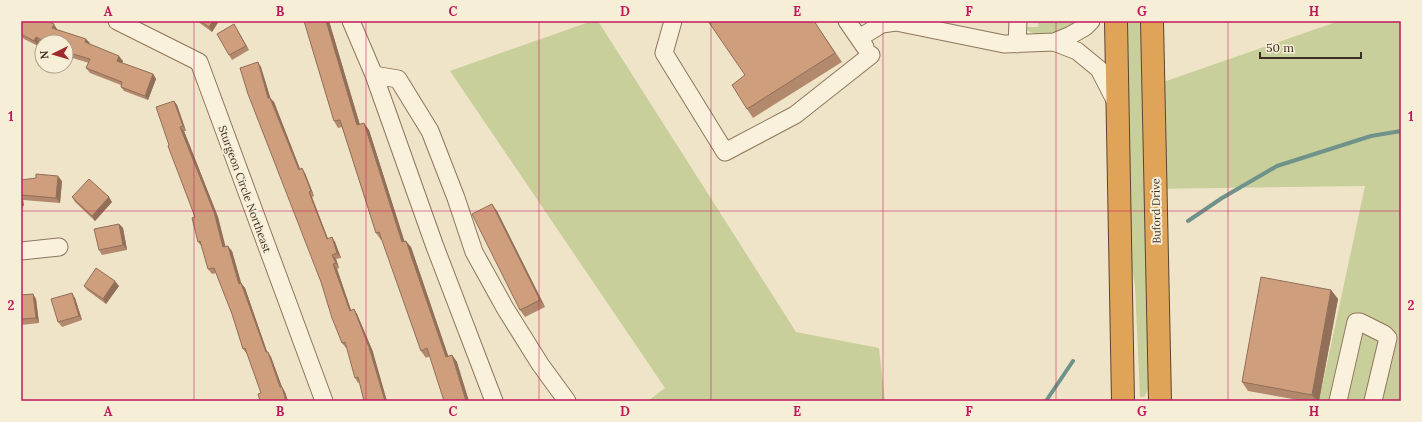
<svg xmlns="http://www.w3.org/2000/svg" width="1422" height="422" font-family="Lora,serif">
<rect width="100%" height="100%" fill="#f0e4c8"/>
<path fill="#c9cf9b" d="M592,21h6l198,311 83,16 6,53h-237l17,-13 -215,-317z
M1038,21h44c-14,7 -41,20 -55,9v-3h11z
M1123,21h21l2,67 193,-67h62v380h-82l46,-215 -216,3 4,193 -9,15h-4l-5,-110 -5,-30z"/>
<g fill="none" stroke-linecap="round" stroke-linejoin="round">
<path stroke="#6f938a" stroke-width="4" d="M1188,221l34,-23 55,-32 94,-30 30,-5
M1046,401l27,-40"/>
<defs>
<path id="minor" d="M117,21l82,41 125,339
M351,21l23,54 60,169 60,157
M673,21l-9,32 61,99 70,-37 76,-60
M847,21l18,26
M859,38l23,-14 14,-2 108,22 50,-2 17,-7 14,-8 6,-6
M1054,42l23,9 22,18 18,35
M1017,44l1,-23
M374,75l24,4 32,52 26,67 18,54 31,56 35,56 27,37
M21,251l38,-4
M1338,401l18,-79h4l24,12 4,4 -15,63"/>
<path id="highway" d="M1116,21l7,380
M1152,21l8,380"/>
</defs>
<use href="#minor" stroke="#8d765c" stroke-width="19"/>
<use href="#highway" stroke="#5b4430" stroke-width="24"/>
<use href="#minor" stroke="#faf1dc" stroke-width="17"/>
<use href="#highway" stroke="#e0a458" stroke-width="22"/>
</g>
<path fill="#b2896c" d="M21,21l36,8v1l29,9 3,5 34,17 -1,2 31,11 3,5 -8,21 -24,-9 -3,-4v-2l-31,-12 -4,-5 3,-5 -23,-7v-14h-24v1l-2,-1 -2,4 -14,-7 -3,-4z
M197,21h22l-7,11z
M304,21h25l31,104 9,5 35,111 7,6 37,109 4,-1 5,7 -27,-6 -4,2 -5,-7 -39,-112 -1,1 -5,-7 -34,-106 -4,1 -4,-7z
M814,21l28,41 -89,56 -6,-9 -2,-34z
M234,24l15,26 -17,10 -3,-5z
M261,67l9,31 4,4 26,67 5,4 9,23 -2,1 16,42 4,-2 3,5 6,16 -5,1 3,9 -2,1 14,41 3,-1 3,5 16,38 -14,30 -1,1 -3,-5 -8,-31 -1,1 -4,-5 -21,-61z
M174,101l3,4 9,26h-2l34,86 7,30 7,4 9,33v-1l4,5 22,64h1l3,5 11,30 3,5 3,9h-28l1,-8 -14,-39 -4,-5 -11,-35 -16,-41 -4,1 -4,-5 -6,-22 -4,-5 -3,-25 -26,-72z
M21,180l41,1 -2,22 -37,-3 1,6 -3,1z
M72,197l40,5 -17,19 -20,-19z
M497,211l48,96 -20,10 -5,-7z
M119,224l4,4 4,22 -25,5 -3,-5z
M84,286h35l-13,18 -19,-14z
M1331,290l7,9 -19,102h-15l-56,-10 -6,-9z
M33,294l3,5 3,24 -18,2v-30z
M75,298l7,22 -20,7 -4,-5z"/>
<path fill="#916f58" d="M213,21h6l-7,11 -3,-5z
M326,21h3l33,111 -5,-7z
M54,24l3,5 -2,4 -3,-5z
M234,24l3,5 12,21 -3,-4z
M36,37l4,5 -2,4 -4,-5z
M86,39l4,4 -2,4 -3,-5z
M119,56l4,5 -2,5 -4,-5z
M258,62l3,5 11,36 -4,-5z
M153,74l3,5 -8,21 -3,-4z
M270,98l4,4 28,72 -3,-4z
M174,101l3,4 9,26 -3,-5z
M364,123l5,7 38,119 -5,-7z
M180,127l4,4 34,86 9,35 -4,-5z
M302,168l3,5 9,23 -3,-5z
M58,176l4,5 -2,22 -4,-5z
M309,192l3,5 18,47 -3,-5z
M21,197l2,3 1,6 -3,-4z
M109,197l3,5 -17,19 -3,-5z
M492,204l5,7 48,96 -5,-7z
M119,224l4,4 4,22 -4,-5z
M332,237l3,5 6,16 -4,-5z
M406,241l5,6 40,117 -5,-7z
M228,246l4,5 11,38 -4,-5z
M332,255l4,4 3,9 -3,-5z
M333,264l4,5 16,47 -3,-5z
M115,281l4,5 -13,18 -3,-5z
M241,283l4,5 24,69 -3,-5z
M1331,290l7,9 -19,102h-2l-5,-6z
M72,293l3,5 7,22 -3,-4z
M33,294l3,5 3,24 -3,-5z
M354,309l3,5 16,38 14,49h-2z
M268,352l3,5 11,30 3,5 3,9h-2z
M452,355l5,7 12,39h-3z"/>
<path fill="#cf9f7d" stroke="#916f58" d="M21,21h26l7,3 -2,4 34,11 -1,3 34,14 -2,5 36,13 -8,22 -24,-9 1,-5 -36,-14 4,-9 -24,-7v-10h-20l-10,-5 -2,4 -13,-7 1,-4h-1z
M200,21h13l-4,6z
M304,21h22l31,104 7,-2 38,119 4,-1 40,116 6,-2 14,46h-22l-17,-53 -6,3 -42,-119 -3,1 -36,-113 -6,1z
M708,21h106l21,32 -88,56 -15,-24 13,-10z
M234,24l12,22 -17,9 -12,-21z
M258,62l10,36h2l29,72 3,-2 9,23 -2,1 18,47 5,-2 5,16 -5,2 4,8 -3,1 17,47 4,-2 15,38 16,54h-21l-6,-24 -3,1 -10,-36 -3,1 -10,-25 -11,-36 -73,-188 -8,-26z
M174,101l9,25 -3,1 34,85 9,35 5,-1 11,38 2,-1 25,69h2l12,35h2l4,14h-26l-2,-7 3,-1 -16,-45 -2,1 -11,-35 -18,-46 -6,1 -8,-28 -2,1 -6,-24 3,-1 -27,-71 1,-1 -13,-38z
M36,174l22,2 -2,22 -35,-3v-15l15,-2z
M89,179l20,18 -17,19 -20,-19z
M492,204l48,96 -20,10 -48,-96z
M119,224l4,21 -24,5 -5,-21z
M96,268l19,13 -12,18 -19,-13z
M1261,277l70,13 -19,105 -70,-13z
M72,293l7,23 -21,6 -7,-23z
M33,294l3,24 -15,1v-24z"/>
<path fill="none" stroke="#c2185b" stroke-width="1" stroke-opacity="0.55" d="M194,21v380M366,21v380M539,21v380M711,21v380M883,21v380M1056,21v380M1228,21v380M21,211h1380"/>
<g text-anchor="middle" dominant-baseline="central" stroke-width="4" stroke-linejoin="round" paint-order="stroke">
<g font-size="11" fill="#3d2e20" stroke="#f7eed8">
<text transform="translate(245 189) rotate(70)">Sturgeon Circle Northeast</text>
<text transform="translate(1156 211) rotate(-91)">Buford Drive</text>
</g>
</g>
<rect width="1422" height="422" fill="none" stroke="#f7eed8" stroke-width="44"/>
<g transform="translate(54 54) rotate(265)"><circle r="19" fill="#f7eed8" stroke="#ada18e"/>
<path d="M0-3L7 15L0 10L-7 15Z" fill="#9e2a2b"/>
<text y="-6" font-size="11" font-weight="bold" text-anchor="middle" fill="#3d2e20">N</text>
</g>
<path d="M1260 52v6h101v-6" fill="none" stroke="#3d2e20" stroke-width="2"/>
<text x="1266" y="52" font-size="12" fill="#3d2e20" stroke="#f7eed8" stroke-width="3" paint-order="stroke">50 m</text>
<rect x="22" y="22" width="1378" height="378" fill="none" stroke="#c2185b" stroke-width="1.5"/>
<g font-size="13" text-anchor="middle" font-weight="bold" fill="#c2185b">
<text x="108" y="16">A</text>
<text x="280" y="16">B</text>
<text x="453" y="16">C</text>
<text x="625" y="16">D</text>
<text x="797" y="16">E</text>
<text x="969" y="16">F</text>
<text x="1142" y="16">G</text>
<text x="1314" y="16">H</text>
<text x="11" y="121">1</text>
<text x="1411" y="121">1</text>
<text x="11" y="310">2</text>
<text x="1411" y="310">2</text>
<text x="108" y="416">A</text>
<text x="280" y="416">B</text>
<text x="453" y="416">C</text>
<text x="625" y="416">D</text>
<text x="797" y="416">E</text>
<text x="969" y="416">F</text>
<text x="1142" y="416">G</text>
<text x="1314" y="416">H</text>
</g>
</svg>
